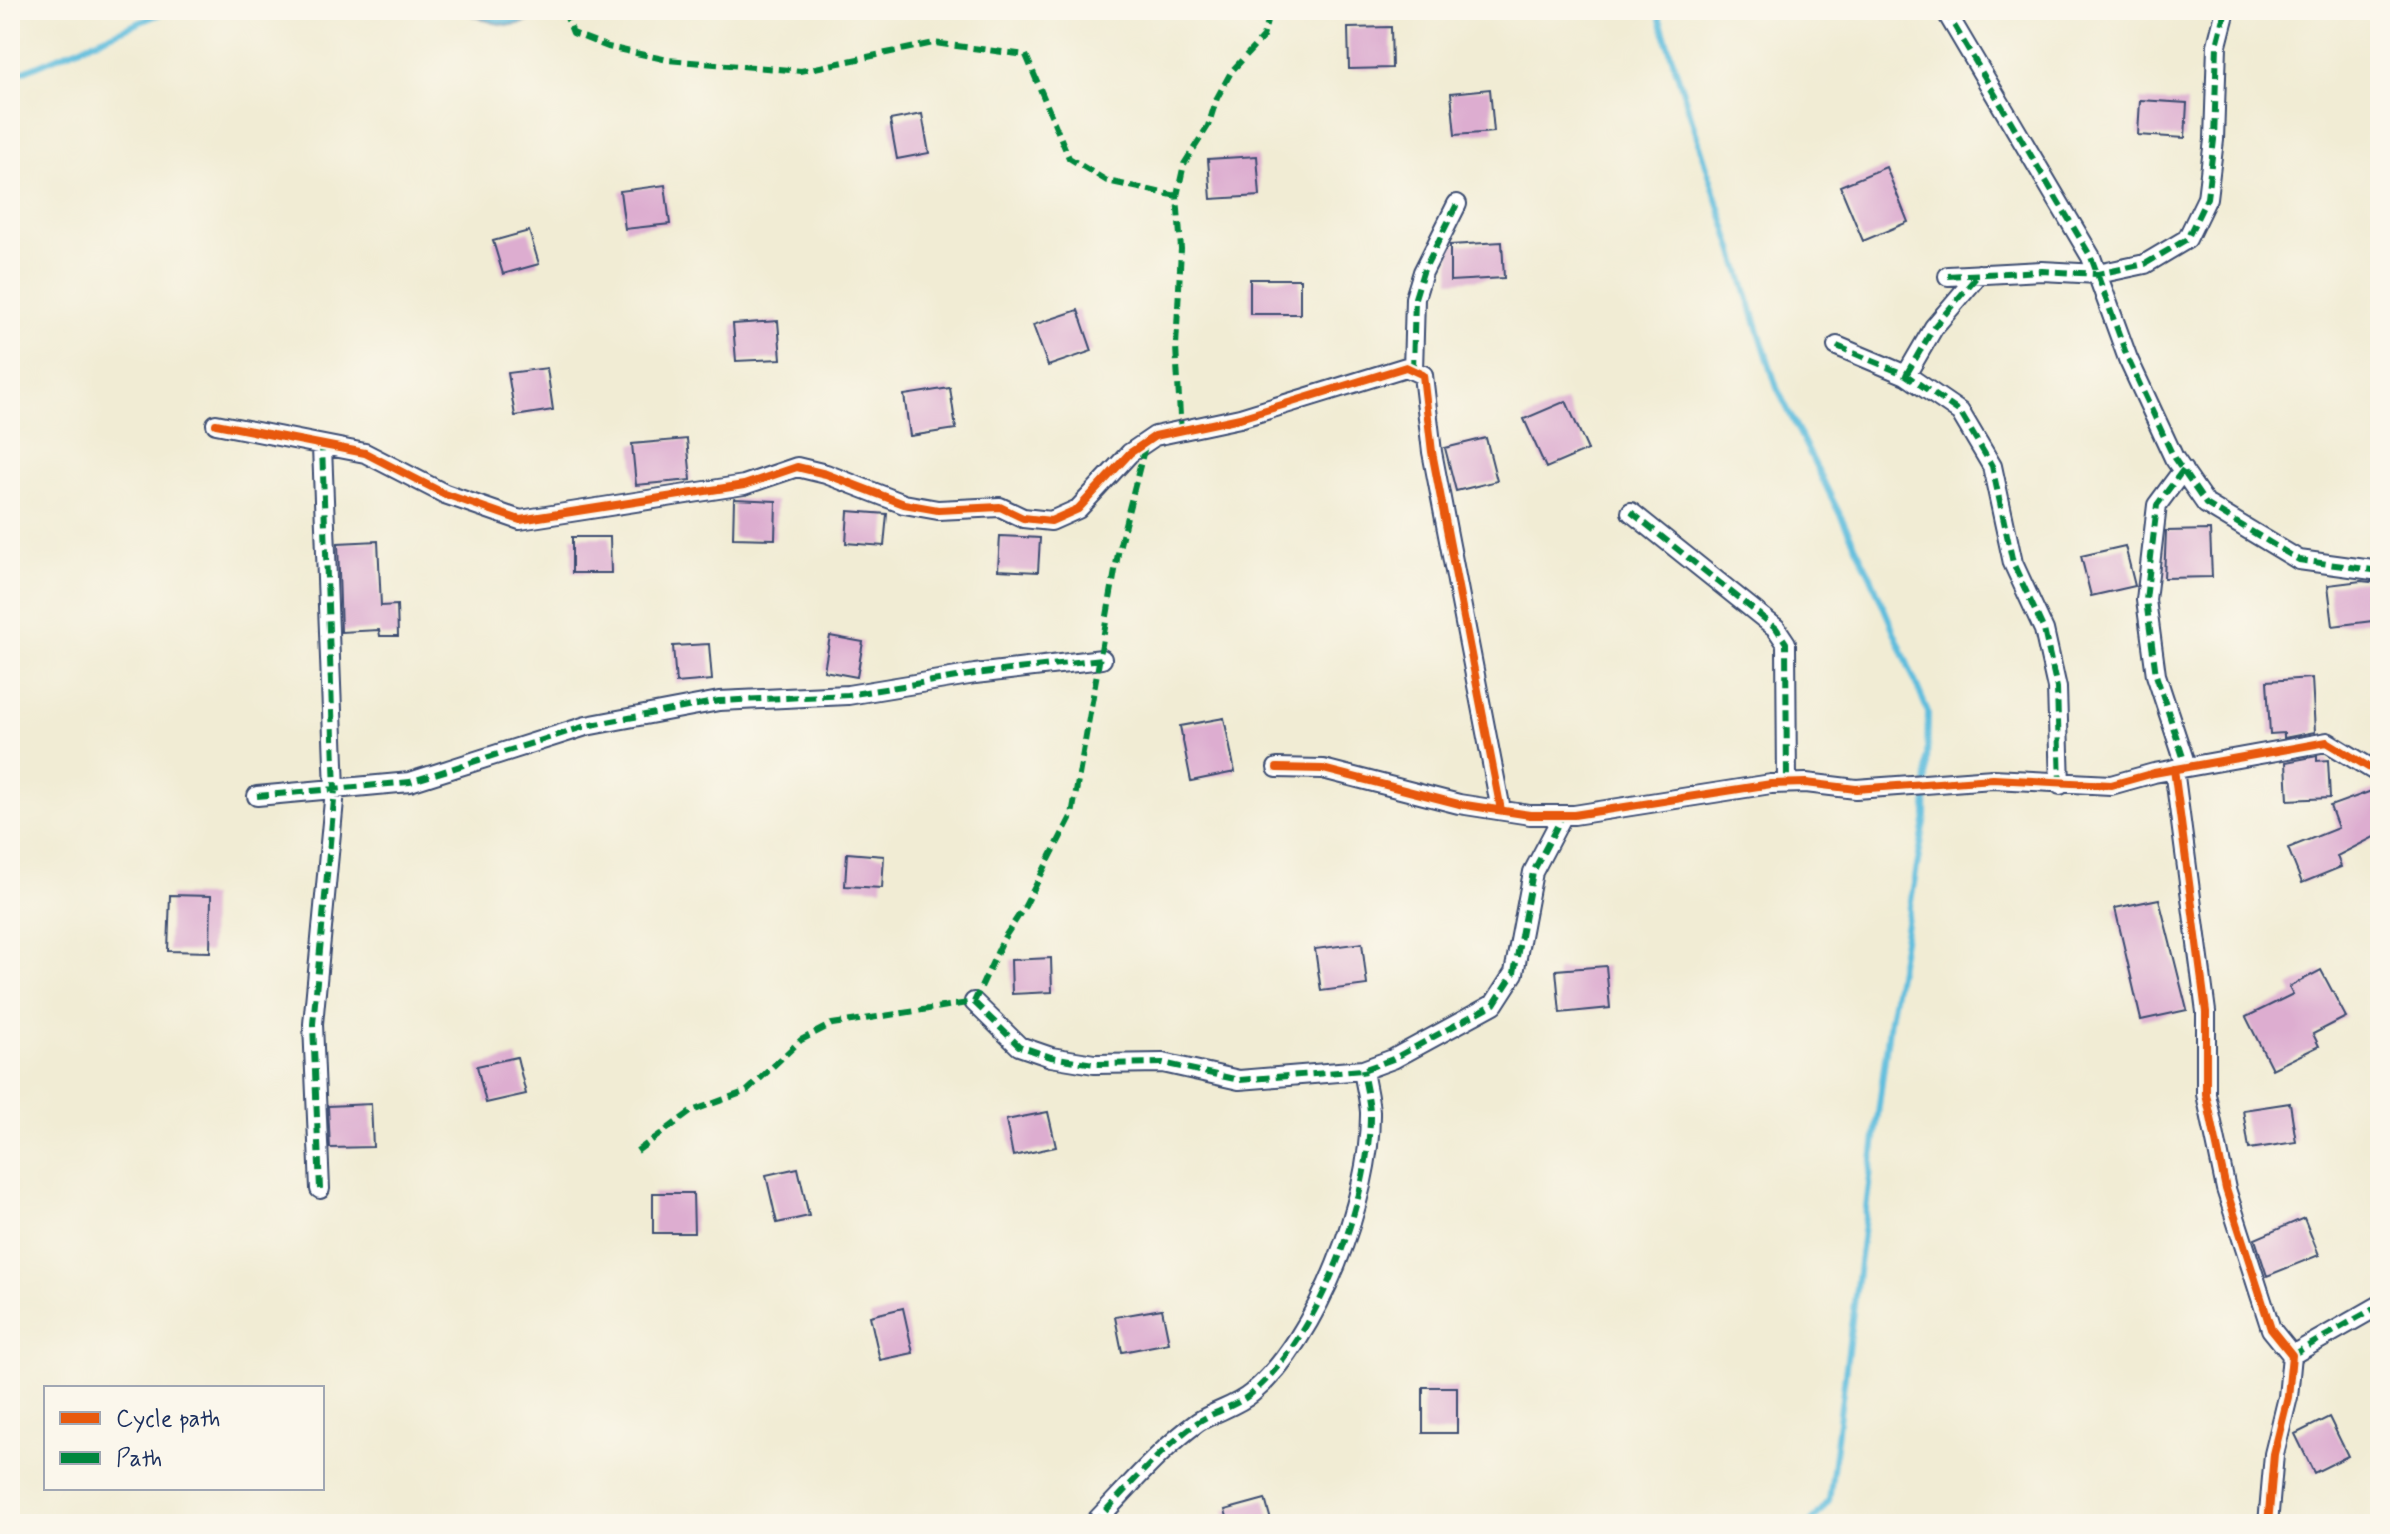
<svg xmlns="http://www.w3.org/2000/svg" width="2390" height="1534" font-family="Mynerve,sans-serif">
<rect width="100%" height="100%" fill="#fbf7ec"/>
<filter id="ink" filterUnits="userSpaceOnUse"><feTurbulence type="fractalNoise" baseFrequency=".0125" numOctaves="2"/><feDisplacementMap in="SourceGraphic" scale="16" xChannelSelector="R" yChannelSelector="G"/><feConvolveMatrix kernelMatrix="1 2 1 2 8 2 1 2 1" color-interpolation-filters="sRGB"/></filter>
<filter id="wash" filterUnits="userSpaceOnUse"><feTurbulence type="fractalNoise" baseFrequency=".006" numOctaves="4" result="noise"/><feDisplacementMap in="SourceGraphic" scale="32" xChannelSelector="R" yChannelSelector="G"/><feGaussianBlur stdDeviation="1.8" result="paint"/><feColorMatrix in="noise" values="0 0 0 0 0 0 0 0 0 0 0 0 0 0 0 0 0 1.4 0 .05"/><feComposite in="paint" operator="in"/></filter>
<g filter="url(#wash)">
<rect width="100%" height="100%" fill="#f1ecd4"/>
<path fill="#5fbddd" stroke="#3d769e" stroke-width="2" d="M459,10h84l-1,5c-30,18 -52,8 -83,-5z"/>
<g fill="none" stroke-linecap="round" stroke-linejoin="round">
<path stroke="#5fbddd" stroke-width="6" d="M1657,10l120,378 94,189 57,135 -2,104 -36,203 -61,482 -19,23
M10,77l159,-67"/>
</g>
<g id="blocks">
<path fill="#ddadd0" d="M1391,27l1,41 -43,1 -1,-41z
M1490,89l4,43 -39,3 -4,-42z
M2140,100l47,3 -2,35 -47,-3z
M922,114l7,39 -32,6 -7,-39z
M1257,156l3,40 -49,3 -3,-40z
M1886,167l22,55 -45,19 -23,-55z
M665,185l5,39 -45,5 -5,-38z
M529,231l10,33 -36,10 -10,-33z
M1502,242l2,36 -54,3v-36z
M1250,279h50v35h-50z
M1078,310l14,41 -44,15 -15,-41z
M778,321l3,38 -45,2 -3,-37z
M547,368l6,42 -38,6 -7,-43z
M950,388l6,41 -46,7 -6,-41z
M1566,401l22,49 -42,18 -22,-49z
M1486,438l11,43 -41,10 -11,-43z
M687,439l4,41 -55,5 -4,-41z
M734,499l42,2 -1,38 -42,-1z
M848,511l39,3 -3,32 -38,-3z
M2210,530l2,47 -48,1 2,-47z
M1000,536l40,2 -2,34 -40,-2z
M572,537h38l1,36h-39z
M378,541l3,65 16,-1 1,31h-18l-1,-6 -38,2 -3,-89z
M2125,546l10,40 -44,10 -10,-40z
M2361,581l19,2v37l-47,6 -5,-41z
M830,636l33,6 -6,35 -33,-6z
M709,644l3,36 -36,3 -3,-37z
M2312,678l3,54 -31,6v-5l-14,1 -3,-53z
M1224,718l11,54 -44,9 -11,-55z
M2317,756v5l11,-1 2,38 -42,2 -2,-38z
M2380,788v46l-43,22 4,11 -39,16 -14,-35 50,-20 -8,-22z
M847,853l37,3 -2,32 -37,-2z
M170,895l41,1 -1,56 -42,-1z
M2159,899l28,111 -46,10 -26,-112z
M1362,943l5,42 -46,6 -6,-42z
M1051,958l1,34 -40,2 -1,-34z
M1606,966l4,42 -50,5 -4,-43z
M2321,970l25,47 -33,17 6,12 -47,23 -26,-52 47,-23 -4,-7z
M517,1057l9,37 -40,9 -9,-37z
M2290,1103l6,39 -47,7 -6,-39z
M371,1104l2,43 -43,1 -2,-42z
M1048,1112l8,35 -43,9 -7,-36z
M798,1168l11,48 -32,7 -11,-48z
M653,1193h40l1,40h-41z
M2304,1218l15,37 -52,21 -12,-37z
M903,1308l10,45 -33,7 -10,-44z
M1162,1309l7,34 -47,9 -7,-35z
M1423,1387h34v46h-34z
M2329,1417l19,39 -34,17 -19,-39z
M1265,1499l7,25h-43l-4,-14z"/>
</g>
</g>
<g filter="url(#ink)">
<use href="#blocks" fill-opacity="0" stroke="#3b4b70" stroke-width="2"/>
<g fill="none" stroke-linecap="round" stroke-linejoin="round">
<defs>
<path id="street" d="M1945,10l146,247 37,102 46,99 32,46 93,56 81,11
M1948,276l94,-5 56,3 47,-10 42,-25 20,-41 7,-58 3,-95 9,-35
M1837,346l69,29 54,37 32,54 21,97 31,67 13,58 3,97
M1413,370l2,-72 8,-26 34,-68
M1906,375l28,-48 45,-53
M216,424l149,29 80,41 75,26 224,-35 53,-18 29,7 78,30 34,6 62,-3 23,11 28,3 27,-12 52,-56 25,-17 85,-18 166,-51 17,8 9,77 69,358
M2183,470l-26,35 -11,95 10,75 30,91
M1631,512l145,116 10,15 1,140
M1277,768l46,1 136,35 71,11h44l197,-31 35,-1 50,6 137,-10 118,6 43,-12 173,-31 53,32
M2174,769l32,243v82l20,95 45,140 21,26 -4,42 -14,57 -6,70
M257,796l153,-14 176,-56 133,-25 129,-6 127,-21 127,-15
M974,1002l45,44 32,11 43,7 69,-1 76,17 124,-10 30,-11 101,-55 20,-31 19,-101 30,-57
M320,1189l-7,-165 22,-234 -13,-343
M2292,1355l88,-50
M1093,1524c33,-34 66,-74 105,-102 17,-11 39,-16 54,-29 66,-55 119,-195 118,-281 -1,-14 -5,-28 -7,-42"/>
</defs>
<use href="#street" stroke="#3b4b70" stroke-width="22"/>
<use href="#street" stroke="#fff" stroke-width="18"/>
<path stroke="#00873e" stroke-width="6" stroke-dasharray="12 6" stroke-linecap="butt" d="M564,10l9,23 35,14 60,13 133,11 133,-28 92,12 43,103 38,23 70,15
M1945,10l146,247 37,102 46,99 32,46 93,56 81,11
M1948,276l94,-5 56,3 47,-10 42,-25 20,-41 7,-58 3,-95 9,-35
M1837,346l69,29 54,37 32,54 21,97 31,67 13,58 3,97
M1413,370l2,-72 8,-26 34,-68
M1906,375l28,-48 45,-53
M1181,433l-5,-86 5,-98 -4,-53 7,-32 24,-38 9,-28 14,-26 32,-35 7,-27
M2183,470l-26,35 -11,95 10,75 30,91
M1631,512l145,116 10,15 1,140
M257,796l153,-14 176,-56 133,-25 129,-6 127,-21 127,-15
M974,1002l45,44 32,11 43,7 69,-1 76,17 124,-10 30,-11 101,-55 20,-31 19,-101 30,-57
M637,1151l55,-40 55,-20 54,-51 31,-16 142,-22 30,-64 21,-32 47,-91 47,-267 27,-106
M320,1189l-7,-165 22,-234 -13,-343
M2292,1355l88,-50
M1093,1524c33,-34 66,-74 105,-102 17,-11 39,-16 54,-29 66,-55 119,-195 118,-281 -1,-14 -5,-28 -7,-42"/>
<defs>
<path id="cycleway" d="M216,424l149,29 80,41 75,26 224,-35 53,-18 29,7 78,30 34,6 62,-3 23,11 28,3 27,-12 52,-56 25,-17 85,-18 166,-51 17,8 9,77 69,358
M1277,768l46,1 136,35 71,11h44l197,-31 35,-1 50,6 137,-10 118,6 43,-12 173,-31 53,32
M2174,769l32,243v82l20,95 45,140 21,26 -4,42 -14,57 -6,70"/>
</defs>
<use href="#cycleway" stroke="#fbf7ec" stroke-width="13"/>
<use href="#cycleway" stroke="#e8590c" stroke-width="8"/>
</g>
</g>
<rect width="2390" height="1534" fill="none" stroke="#fbf7ec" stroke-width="40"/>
<rect x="44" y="1386" width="280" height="104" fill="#fbf7ec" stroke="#a1a7b3" stroke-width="2"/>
<rect x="60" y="1412" width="40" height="12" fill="#e8590c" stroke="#a1a7b3" stroke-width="2"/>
<text x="116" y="1426" font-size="24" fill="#1b2f5e">Cycle path</text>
<rect x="60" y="1452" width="40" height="12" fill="#00873e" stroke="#a1a7b3" stroke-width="2"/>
<text x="116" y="1466" font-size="24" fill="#1b2f5e">Path</text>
</svg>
